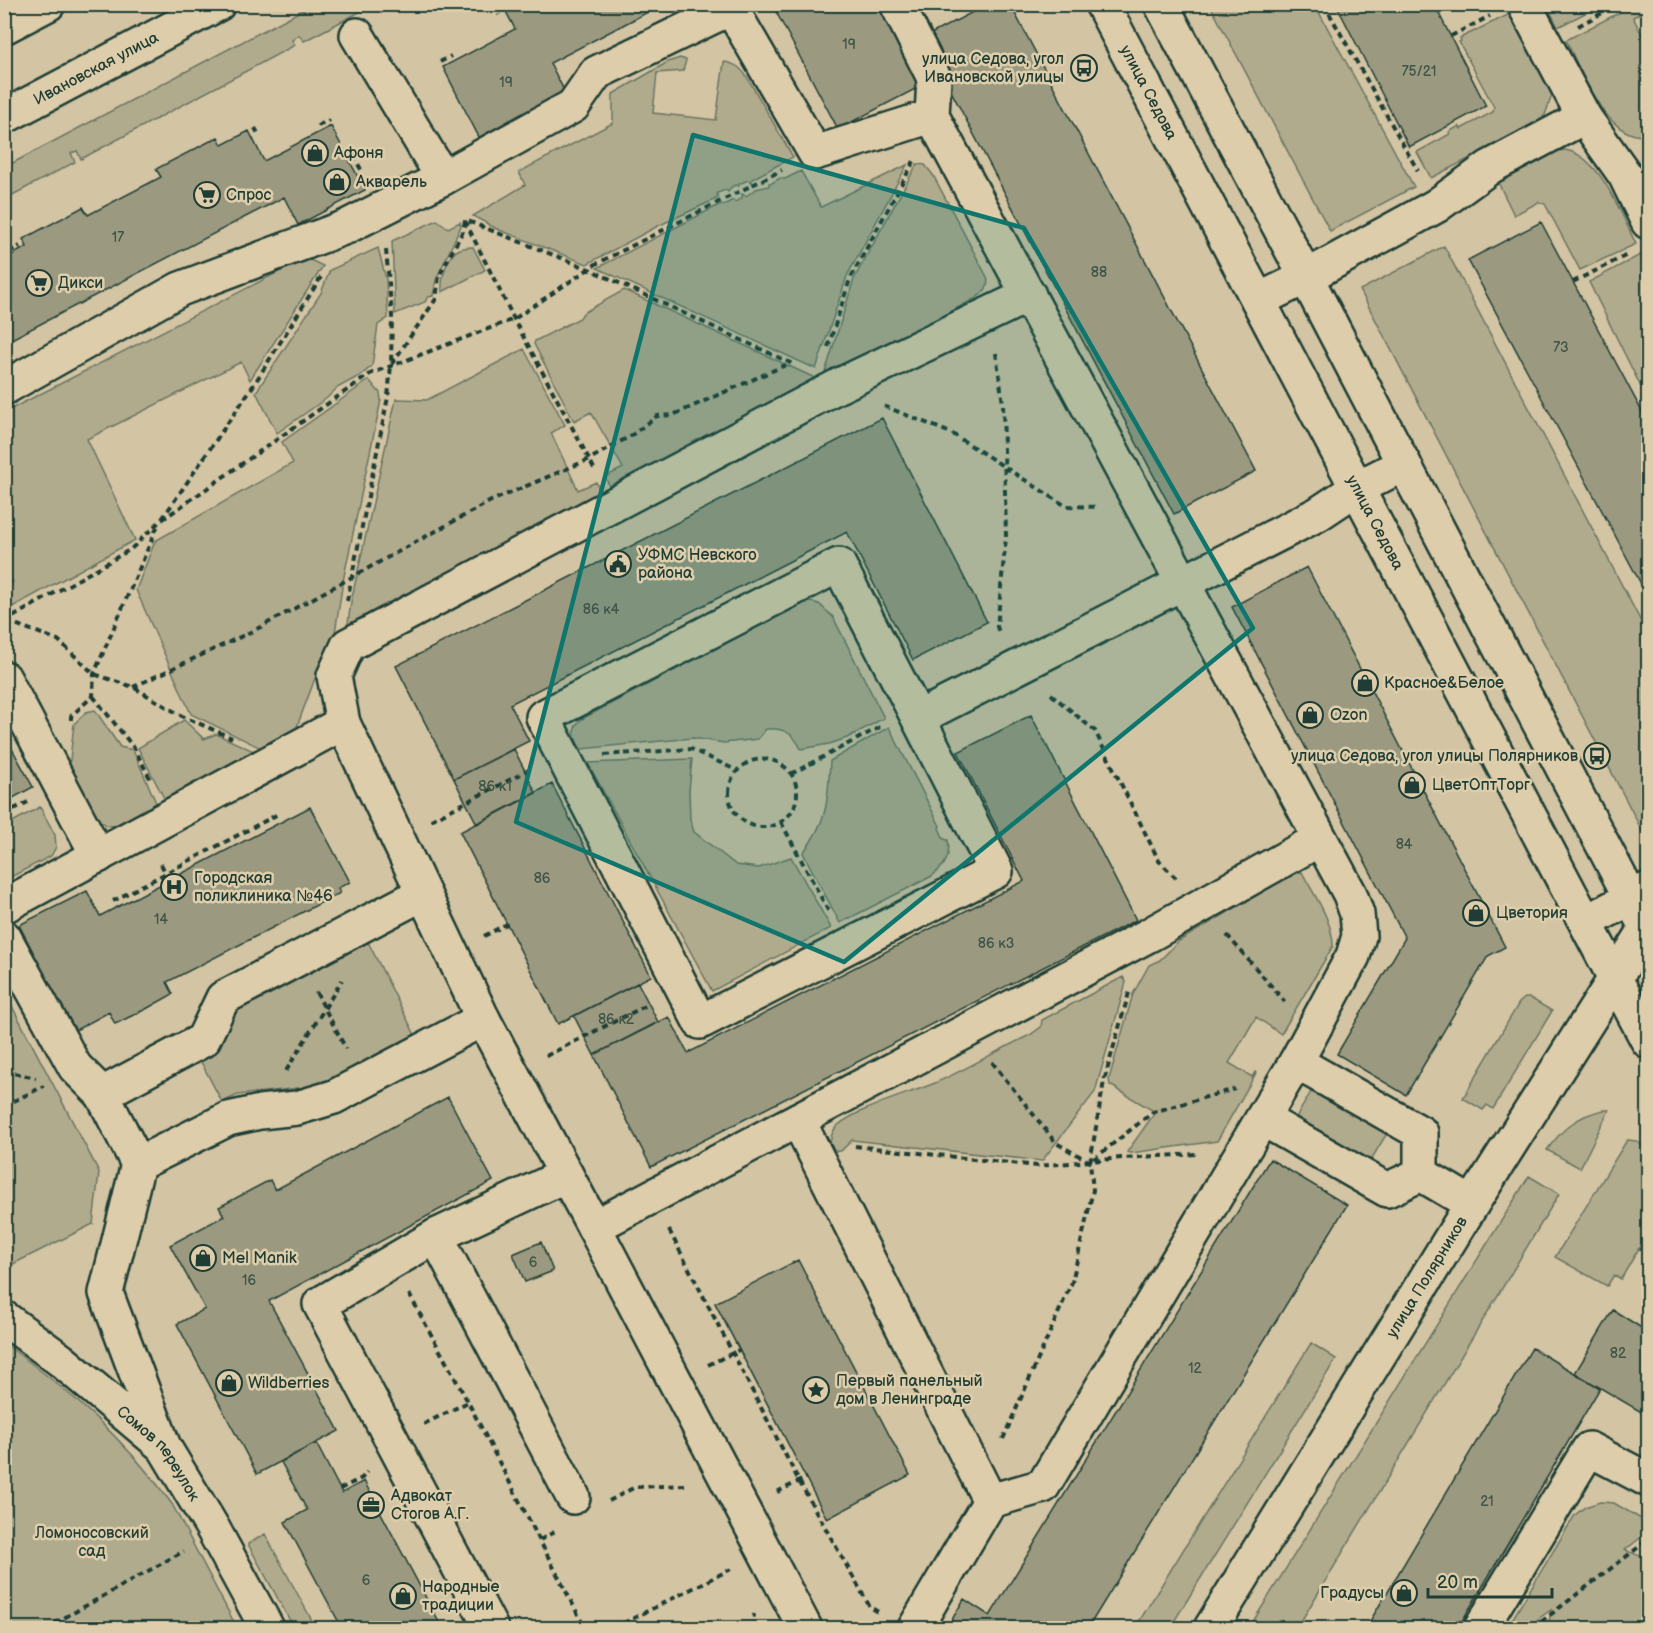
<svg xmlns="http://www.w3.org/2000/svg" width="1653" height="1633" font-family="'Balsamiq Sans',sans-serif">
<rect width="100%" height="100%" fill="#d3c4a3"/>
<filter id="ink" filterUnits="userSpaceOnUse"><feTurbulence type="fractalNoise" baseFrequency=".0167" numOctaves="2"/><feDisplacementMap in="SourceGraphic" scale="12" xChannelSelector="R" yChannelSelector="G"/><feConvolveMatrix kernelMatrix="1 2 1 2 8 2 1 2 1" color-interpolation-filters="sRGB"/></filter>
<g filter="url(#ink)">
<path fill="#b1ab8e" stroke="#687461" stroke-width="1.5" d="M312,5h61l-69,36 -5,-6 -7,5 3,5 -214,114 -4,-8 -6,2 4,9 -70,37v-32z
M1210,5h105l99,182 -84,44z
M1547,5h54l-43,22z
M1634,5h14v4l-15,8 15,30v89c-43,4 -66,-64 -82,-96z
M1514,12l36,70 2,13 -7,20 -16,13 -98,50 -14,-26 33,-18 -1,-2 10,-6 2,3 32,-17 1,-5 -35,-65 2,-1 -1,-3z
M680,58l6,2 -3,11 -26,2 -4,40 63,7 8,-58c12,2 16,5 23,15l46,80 -41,22v3l-4,-2 -9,4v2l-3,-1 -5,2 -3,5 -2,-2 -9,3 1,5 -60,28 -71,38 -90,-35 -24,-13 52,-31 -6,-13 94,-49v-29l55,-32z
M1564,150c35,3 58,66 72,94l-56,26 -35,-66 -6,-2 -25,13 -17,-35 56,-28z
M917,164l8,1 8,10 54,102c3,10 -3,15 -11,21l-150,80 -2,-2 30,-97z
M907,165l-60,111 -31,93 -219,-101 124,-64 3,1 9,-5 2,2 7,-4v-4l4,2 10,-7 13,-3v-3h3l8,-5 5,1 16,-8 20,36z
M437,220l11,8 12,-6 1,4 -25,54 -3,16 -5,1 -3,5 -30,12 -3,-73z
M1444,246l204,389v207l-288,-552z
M473,247l12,23 -43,22c-1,-12 4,-36 16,-42 4,-2 10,-3 15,-3z
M378,248l8,31 2,39 -10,7 -6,41 -11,9 -24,13 -10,10 -50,35 -21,-41 65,-99 9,-23z
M1642,254l6,14v133l-59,-119z
M306,258l17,8 -73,114 -9,-18 -154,77 48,101 -130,71 -1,-24 9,-5 -9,-15 1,-39 2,-2 -3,-5 1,-109z
M624,290l189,87v7l-202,105 -6,-12 18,-9 -32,-56 -17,9 -40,-77 1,-3 45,-23 3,-5z
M524,349l41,76 -14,8 27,57 18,-8 5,12 -211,108 -32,17 -8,8 -2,-4 3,-21 45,-203 31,1z
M369,380l11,13 1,7 -38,181 -10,65 -9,12 -10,23 -18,48 -10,8 -23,12 -72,-35 -55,-124 19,-49 138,-78 -11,-21z
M811,602l8,2 14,13 51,101 -37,20 -18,6 -28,5c-7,-16 -18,-22 -35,-20l-8,10 -34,4 -32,-5 -111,11c-7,-11 -11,-21 1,-30l218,-115z
M95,710l25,37 13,3 24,55 -38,19 -11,2 -12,-8 -27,-50 5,-44 12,-12z
M184,720l20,19 12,-5 40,18 -91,48 -27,-52z
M889,727l51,99 -1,2 5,11 4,1c3,17 -3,26 -16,36l-92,47 -37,-70c25,-33 25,-52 27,-92z
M692,759l-3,32 1,28 4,13 42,33 23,3 32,-11 40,71 -119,63 -124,-228z
M40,807l15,28 1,12 -5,9 -46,24v-54z
M1302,872c11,22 31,48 31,74l-52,88 -25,-17 -27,46 23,14 3,-5 1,1 -39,68 -86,12 -4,-1 27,-38 -2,-4 -42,-25 -1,-6 24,-85 16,-29 11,-5 19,-19 116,-68z
M368,942l47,93 -99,51 -78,9 -16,7 -23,-44 19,-10 16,-37z
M1123,977l3,5 -31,110 -53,69 -190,-21 -11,11h-6l-5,-3c0,-8 1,-16 7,-22 23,-19 69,-31 98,-43 32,-14 63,-33 95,-48l11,-8 1,-7z
M4,991l95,181 -6,52 -88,44z
M1525,998h5l22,13 -59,98 -6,-4 -4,5 -20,-12 56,-95z
M1312,1090l75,43 -16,27 -75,-42z
M1604,1110h5l-29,58 -33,-18c15,-21 31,-35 57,-40z
M1627,1140l10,1 11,9v103l-9,-5 -18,31 -7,-4 -7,11 -52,-29z
M1529,1176l30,18 -262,434h-48z
M1311,1343l25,16 -166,269h-35z
M5,1344c64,46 120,95 167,160l65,124h-232z
M1600,1502l14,1 34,20v9l-23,18 15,6 8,-7v79h-100l3,-18 -26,18h-18l68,-113 10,-8z
M265,1534l51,94h-22l-46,-84z"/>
<path fill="#9b9a80" stroke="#1f3d34" stroke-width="1.5" d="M502,4h161l-113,59 18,35 -86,45 -39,-76 72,-38z
M772,4h111l42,80 -87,45z
M988,4h22l246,467 -82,43 -251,-476z
M1336,4h98l52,102 -77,41z
M331,126l34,64 -67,35 -14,-28 -280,146v-84l23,-12 -4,-8 60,-32 5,8 73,-38 -5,-8 62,-32 4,8 27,-14 15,30z
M1541,222l107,201v174l-180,-337z
M882,418l105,204 -74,38 -66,-128 -337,172 19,37 -75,38 -58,-113z
M1307,567l198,380 -17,9 -82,139 -69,-41 68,-116 -173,-331z
M1031,715l105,205 -485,247 -57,-112 75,-38 19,36 336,-172 -66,-129z
M4,734l29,53 -29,16z
M514,749l22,44 -59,31 -23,-45z
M552,784l99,192 -93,48 -98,-192z
M310,807l40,75 -12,6 2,5 -173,89 6,12 -27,15 -31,15 -6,-12 -35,19 -55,-106 68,-34 13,25z
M638,983l20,39 -64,33 -20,-39z
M448,1097l45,84 -224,120 70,130 -82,43 -80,-150 28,-15 -35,-64 54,-29 -5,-9 51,-27 5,10z
M1270,1159l77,46 -259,423h-141l17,-29 26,17z
M541,1242l12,29 -28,11 -12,-28z
M798,1260l112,215 -83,44 -112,-216z
M1613,1310l35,22v84l-73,-43z
M1532,1348l68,40 -142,240h-92z
M316,1443l26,50 22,-12 78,147h-100l-57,-106 22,-12 -26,-48z"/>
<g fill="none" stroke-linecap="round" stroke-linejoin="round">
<defs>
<g id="minor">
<path d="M897,4l37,74 -2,38"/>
<path d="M1524,4l60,113 41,58 23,47"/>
<path d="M357,35l86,143"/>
<path d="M1029,295l-191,91 -490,259 -14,31 9,47 140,296 111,208 555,-292 171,-96"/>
<path d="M1259,300l47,-23 130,-71 54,-39 94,-50"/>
<path d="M4,388l176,-99 166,-62 97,-49 130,-72 23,-33 135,-65 84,145 117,-37 418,778 7,20 2,22 -6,20 -57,106 -253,424 -53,15 -75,127"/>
<path d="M4,678l94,178"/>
<path d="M918,718l78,153 -296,151 -157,-305 296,-152 79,153 400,-204 39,-26 47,-24"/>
<path d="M4,906l339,-183"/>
<path d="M1586,922l62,-33"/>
<path d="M4,937l71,130 27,27 101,-54 20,-42 199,-104"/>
<path d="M1296,1062l125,71v41"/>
<path d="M102,1094l36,70"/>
<path d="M1263,1119l124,71 34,-16 51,30"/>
<path d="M798,1120l192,381"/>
<path d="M594,1227l211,401"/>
<path d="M436,1236l137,261"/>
<path id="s1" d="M4,1318l58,43 102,86 48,80 55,101"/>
<path d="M164,1447l-58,-154 32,-129 90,-45 32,-7 37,-4 37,-11 149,-78"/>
<path d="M491,1628l-171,-324 116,-68 130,-61"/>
<path id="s2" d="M1211,1628l261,-424 175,-276"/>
<path d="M1481,1628l108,-179 59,31"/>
</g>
<g id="major">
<path id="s3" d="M1102,4l546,1037"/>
<path d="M1161,4l145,273 342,654"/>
<path d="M4,27l44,-23"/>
<path id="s4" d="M4,117l214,-113"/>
</g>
</defs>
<use href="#minor" stroke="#1f3d34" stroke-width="38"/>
<use href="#major" stroke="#1f3d34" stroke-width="38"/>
<path stroke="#1f3d34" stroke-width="4" stroke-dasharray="6 4.5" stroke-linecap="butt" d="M1324,4l94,167
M494,5l5,10
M1578,26l41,-22
M1451,36l39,-20
M440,62l11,-6
M318,126l11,-6
M255,128l5,9
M353,155l10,18
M465,221l49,98 82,153
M386,250l6,66 -1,49
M9,252l11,-6
M1573,282l56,-28
M828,347l22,-68 64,-118
M996,353l7,51 3,133 -9,90 3,7
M884,406l67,27 115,73 33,1
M1643,413l5,-3
M162,519l91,-133 68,-109
M347,601l41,-204 3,-32 45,-66 3,-23 24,-45 2,-11 124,49 206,96
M7,621l51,19 36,34 39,13 49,29 50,22
M4,622l127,-73 28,-27 211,-148 144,-55 82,-55 186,-94
M133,687l122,-57 236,-129 99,-42 42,-24 25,-19 16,-1 117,-52
M1051,694l44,37 64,130 17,17
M93,696l41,52 18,34
M71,720v-4l22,-20 1,-22 64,-149
M604,755l87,-6 47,22
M729 793a34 34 0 1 1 68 0a34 34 0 1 1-68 0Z
M791,774l89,-47
M4,814l24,-12
M431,820l98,-50
M781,822l49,92
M161,864l8,16
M113,901l167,-88
M1227,935l58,67
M484,936l23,-12
M316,992l30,57
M546,1056l103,-52
M992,1062l64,81 34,19 63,-50 82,-23
M4,1071l32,7
M286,1071l56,-91
M4,1106l40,-20
M855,1146l183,20 83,-8 76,-4
M669,1230l130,251 71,126 10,6
M409,1294l59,108 117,226
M708,1365l31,-15
M424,1424l44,-22
M1003,1439l69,-157 21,-92 -3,-28 14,-81 26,-92
M340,1489l22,-11 5,-6
M777,1492l29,-14
M609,1501l26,-14 53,-2
M540,1540l16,-9
M46,1628l138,-77
M614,1628l117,-59
M752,1628l2,-14
M1533,1628l115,-88"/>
<use href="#minor" stroke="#decdaa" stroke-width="33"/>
<use href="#major" stroke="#decdaa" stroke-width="33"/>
</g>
</g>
<path fill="#0f766e" fill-opacity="0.2" stroke="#0f766e" stroke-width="4.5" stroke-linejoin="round" d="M693,135l331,93 229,400 -409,334 -328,-140z"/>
<defs>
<symbol id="bus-ring" viewBox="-11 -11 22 22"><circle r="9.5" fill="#decdaa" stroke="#1f3d34" stroke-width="1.5"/><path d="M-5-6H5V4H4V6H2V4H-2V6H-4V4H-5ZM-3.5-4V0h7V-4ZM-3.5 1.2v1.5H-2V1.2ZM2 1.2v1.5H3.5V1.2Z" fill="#1f3d34"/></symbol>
<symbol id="shop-ring" viewBox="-11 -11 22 22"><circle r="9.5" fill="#decdaa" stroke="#1f3d34" stroke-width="1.5"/><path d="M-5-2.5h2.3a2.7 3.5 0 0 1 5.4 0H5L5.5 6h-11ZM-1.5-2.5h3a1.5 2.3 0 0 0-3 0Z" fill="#1f3d34"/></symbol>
<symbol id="supermarket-ring" viewBox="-11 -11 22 22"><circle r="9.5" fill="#decdaa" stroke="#1f3d34" stroke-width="1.5"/><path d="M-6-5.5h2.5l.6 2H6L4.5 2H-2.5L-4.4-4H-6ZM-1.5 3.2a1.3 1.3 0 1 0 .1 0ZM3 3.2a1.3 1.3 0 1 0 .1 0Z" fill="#1f3d34"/></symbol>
<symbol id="civic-ring" viewBox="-11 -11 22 22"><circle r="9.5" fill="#decdaa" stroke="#1f3d34" stroke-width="1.5"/><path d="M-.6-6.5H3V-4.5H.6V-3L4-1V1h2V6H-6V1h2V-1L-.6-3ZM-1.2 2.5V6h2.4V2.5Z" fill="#1f3d34"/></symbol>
<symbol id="hospital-ring" viewBox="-11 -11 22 22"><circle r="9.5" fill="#decdaa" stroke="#1f3d34" stroke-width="1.5"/><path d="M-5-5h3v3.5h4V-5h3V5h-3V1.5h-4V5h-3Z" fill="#1f3d34"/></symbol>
<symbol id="sight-ring" viewBox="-11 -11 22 22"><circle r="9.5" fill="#decdaa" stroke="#1f3d34" stroke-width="1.5"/><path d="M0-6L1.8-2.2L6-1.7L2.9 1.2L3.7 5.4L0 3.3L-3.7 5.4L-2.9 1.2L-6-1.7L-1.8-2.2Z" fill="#1f3d34"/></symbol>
<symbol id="office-ring" viewBox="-11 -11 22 22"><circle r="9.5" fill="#decdaa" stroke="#1f3d34" stroke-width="1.5"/><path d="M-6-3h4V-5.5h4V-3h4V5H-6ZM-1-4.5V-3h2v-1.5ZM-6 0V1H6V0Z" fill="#1f3d34"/></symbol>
</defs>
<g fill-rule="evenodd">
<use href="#bus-ring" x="1069" y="53" width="30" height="30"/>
<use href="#shop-ring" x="300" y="138" width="30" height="30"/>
<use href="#shop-ring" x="322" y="167" width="30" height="30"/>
<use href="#supermarket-ring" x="192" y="180" width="30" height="30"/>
<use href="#supermarket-ring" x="24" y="268" width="30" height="30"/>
<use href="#civic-ring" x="603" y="549" width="30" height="30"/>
<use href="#shop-ring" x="1350" y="668" width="30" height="30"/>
<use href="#shop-ring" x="1295" y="700" width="30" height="30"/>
<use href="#bus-ring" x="1582" y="741" width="30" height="30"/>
<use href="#shop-ring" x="1397" y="770" width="30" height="30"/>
<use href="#hospital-ring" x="159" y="872" width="30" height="30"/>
<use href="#shop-ring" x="1461" y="898" width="30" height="30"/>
<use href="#shop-ring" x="188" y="1243" width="30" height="30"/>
<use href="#shop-ring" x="214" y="1368" width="30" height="30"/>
<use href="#sight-ring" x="801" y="1375" width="30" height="30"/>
<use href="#office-ring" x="356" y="1490" width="30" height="30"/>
<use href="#shop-ring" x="1389" y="1578" width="30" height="30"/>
<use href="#shop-ring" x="388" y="1581" width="30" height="30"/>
</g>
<g text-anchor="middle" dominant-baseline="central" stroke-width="5" stroke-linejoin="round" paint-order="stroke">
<g font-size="14" fill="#3e5447">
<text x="849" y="44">19</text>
<text x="1419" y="71">75/21</text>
<text x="506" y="82">19</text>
<text x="118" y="237">17</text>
<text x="1099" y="272">88</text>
<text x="1561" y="347">73</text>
<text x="601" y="609">86 к4</text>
<text x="495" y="786">86 к1</text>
<text x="1404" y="844">84</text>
<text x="542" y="878">86</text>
<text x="161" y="919">14</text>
<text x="996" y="943">86 к3</text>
<text x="616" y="1019">86 к2</text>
<text x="533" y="1262">6</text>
<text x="249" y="1280">16</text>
<text x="1618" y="1353">82</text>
<text x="1195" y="1368">12</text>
<text x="1487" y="1501">21</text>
<text x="366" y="1580">6</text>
</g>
<g font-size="16" fill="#1f3d34" stroke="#decdaa" text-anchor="start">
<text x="1064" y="59" text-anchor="end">улица Седова, угол<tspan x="1064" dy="18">Ивановской улицы</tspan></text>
<text x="334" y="153">Афоня</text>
<text x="356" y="182">Акварель</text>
<text x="226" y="195">Спрос</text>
<text x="58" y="283">Дикси</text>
<text x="638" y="555">УФМС Невского<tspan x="638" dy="18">района</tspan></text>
<text x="1384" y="683">Красное&amp;Белое</text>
<text x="1330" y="715">Ozon</text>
<text x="1578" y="756" text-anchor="end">улица Седова, угол улицы Полярников</text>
<text x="1432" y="785">ЦветОптТорг</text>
<text x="194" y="878">Городская<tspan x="194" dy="18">поликлиника №46</tspan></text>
<text x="1496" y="913">Цветория</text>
<text x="222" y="1258">Mel Manik</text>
<text x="836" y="1381">Первый панельный<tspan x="836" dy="18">дом в Ленинграде</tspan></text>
<text x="248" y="1383">Wildberries</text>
<text x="391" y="1496">Адвокат<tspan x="391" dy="18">Стогов А.Г.</tspan></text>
<text x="422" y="1587">Народные<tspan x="422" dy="18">традиции</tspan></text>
<text x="1384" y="1593" text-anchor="end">Градусы</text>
</g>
<g font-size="16" fill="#1f3d34" stroke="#decdaa">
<text stroke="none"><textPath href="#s4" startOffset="104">Ивановская улица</textPath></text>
<text stroke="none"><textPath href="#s3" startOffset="100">улица Седова</textPath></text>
<text stroke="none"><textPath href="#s3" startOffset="586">улица Седова</textPath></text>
<text stroke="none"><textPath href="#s2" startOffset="412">улица Полярников</textPath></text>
<text stroke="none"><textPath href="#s1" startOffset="207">Сомов переулок</textPath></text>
</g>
<g font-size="16" fill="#264238" stroke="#decdaa">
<text x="92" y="1533">Ломоносовский<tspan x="92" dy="18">сад</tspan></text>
</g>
</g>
<rect width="1653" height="1633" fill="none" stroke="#decdaa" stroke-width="24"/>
<rect x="12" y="12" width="1629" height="1609" fill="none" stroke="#1f3d34" stroke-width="2" filter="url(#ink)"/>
<path d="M1428 1588v9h124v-9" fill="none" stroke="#1f3d34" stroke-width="3"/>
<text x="1437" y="1588" font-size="18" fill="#1f3d34" stroke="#decdaa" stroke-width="4.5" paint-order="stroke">20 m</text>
</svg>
